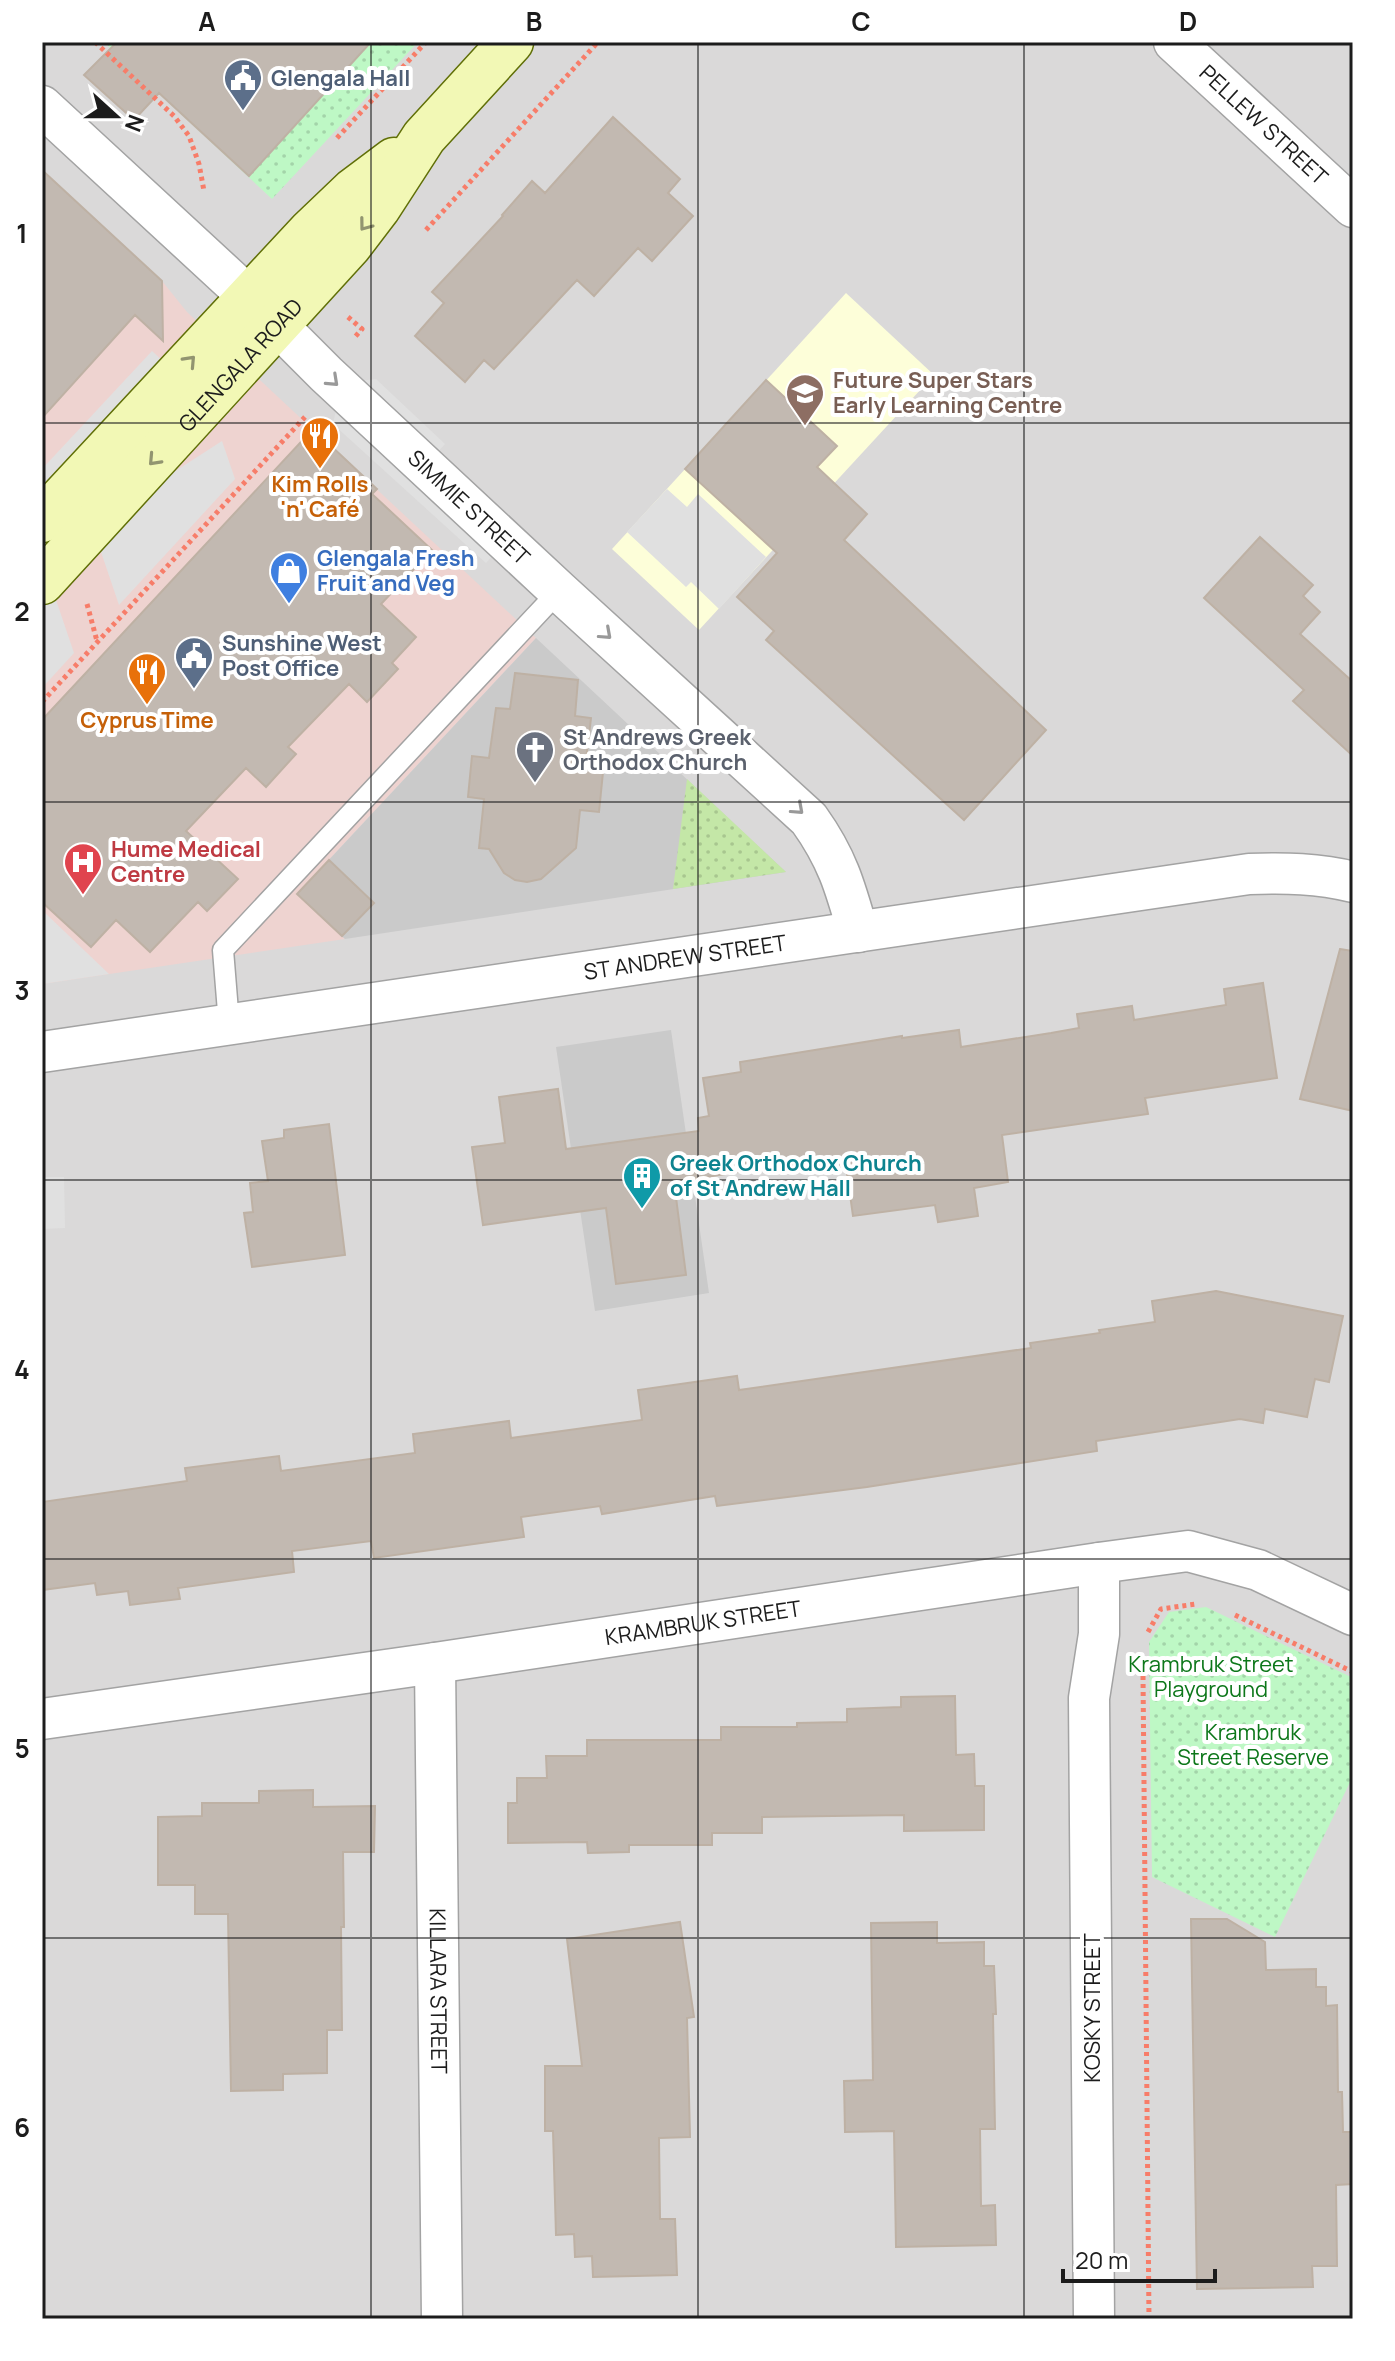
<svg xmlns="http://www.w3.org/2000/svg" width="1395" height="2361" font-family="Manrope,sans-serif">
<defs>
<pattern id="park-dots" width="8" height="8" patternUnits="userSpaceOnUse" patternTransform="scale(2)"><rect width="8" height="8" fill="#bef8c5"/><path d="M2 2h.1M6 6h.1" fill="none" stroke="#a3d4a9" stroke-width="1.8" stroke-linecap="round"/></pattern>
<pattern id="garden-dots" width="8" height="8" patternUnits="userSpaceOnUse" patternTransform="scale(2)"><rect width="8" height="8" fill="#c4e7a7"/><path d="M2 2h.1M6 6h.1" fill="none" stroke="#a8c68f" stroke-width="1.8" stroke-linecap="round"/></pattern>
</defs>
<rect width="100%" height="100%" fill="#edeae2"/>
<path fill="#dad9d9" d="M42,42h1311v2277h-1311z"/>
<path fill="#eed3d0" d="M53,180l109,101 25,31 349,326 -239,256 48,45 -303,45v-801z"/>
<path fill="#fdfed9" d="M846,293l88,82 -235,255 -87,-81z"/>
<path fill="#cacaca" d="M536,638l250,234 -441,67 -48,-45z
M671,1030l38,263 -114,18 -39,-264z"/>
<path fill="url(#park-dots)" d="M104,42h314l-146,157z
M1206,1607l147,71v98l-78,161 -123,-60 -3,-235 20,-30z"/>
<path fill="url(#garden-dots)" d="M687,779l99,93 -113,17z"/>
<path fill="#e0e0e0" d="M152,351l12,11 -122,132v-25z
M376,379l69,65 -10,11 -77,-74z
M337,405l160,146 -11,12 -153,-139z
M222,441l13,38 -116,126 -20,-59 61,-65z
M667,489l20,18 11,-13 68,63 -47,52 -28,-27 -5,5 -59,-55z
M54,594l20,59 -32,35v-80z
M42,910l67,64 -67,10z
M42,1177h22l1,51 -23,1z"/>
<path fill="#c2b9b1" stroke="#beb1a4" stroke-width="2" d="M117,42h254l-122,134 -90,-83 -25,27 -50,-45z
M613,117l67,62 -12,14 25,23 -41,45 -14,-13 -44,48 -17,-16 -83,89 -10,-9 -19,22 -50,-46 29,-33 -12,-11 71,-76 -1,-1 30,-34 13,12z
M42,170l120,111 1,60 -28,-26 -93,103z
M766,380l71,66 -20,21 50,47 -23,26 202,190 -82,90 -198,-180 8,-9 -37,-34 40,-44 -92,-84z
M313,429l64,60 -5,5 60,56 -51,54 35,33 -24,26 6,6 -31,33 -18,-18 -61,63 8,7 -30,33 -20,-19 -60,63 52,48 -31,32 -9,-9 -48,50 -34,-32 -25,27 -49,-45v-182z
M1260,537l53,48 -10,11 17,16 -20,22 53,48v74l-60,-55 11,-11 -100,-92z
M515,673l63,7 -3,36 16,2 -6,51 18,3 -4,40 -19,-2 -4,38 -35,31 -14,3 -12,-2 -11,-7 -15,-24 -10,-1 5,-49 -16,-2 4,-41 17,2 7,-50 14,1z
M329,860l45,43 -32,33 -45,-42z
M1340,949l13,2v160l-53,-12z
M1263,983l14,95 -132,20 3,16 -146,21 6,47 -34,6 4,28 -40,6 -3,-17 -82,11 -7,-50 -23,4 -2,-11 -147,23 12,93 -70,9 -10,-76 -123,17 -11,-78 33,-4 -6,-46 59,-8 8,60 133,-18 -1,-13 11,-2 -6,-38 38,-6 -1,-10 162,-26v2l57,-8 2,17 90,-14 28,-5 -2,-14 55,-8 2,14 92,-15 -2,-16z
M329,1124l16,131 -93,12 -8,-54 9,-1 -3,-29 18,-2 -6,-40 22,-3v-8z
M1216,1291l127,25 -14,66 -14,-3 -8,38 -42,-8 -2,14 -23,-4 -144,22 1,10 -230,36 -150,19 -2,-10 -113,18 -2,-8 -79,11 3,20 -150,21 -3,-17 -79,10 2,21 -116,16 2,11 -50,6 -2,-14 -31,4 -2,-12 -53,7v-88l145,-21 -2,-13 94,-12 2,15 134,-18 -2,-19 96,-13 2,17 131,-18 -4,-30 99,-14 2,14 292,-42 -1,-5 70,-10 -1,-3 56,-8 -3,-21z
M955,1696l1,59 18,-1 1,32h9v44l-80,1v-16l-142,2v16h-50v12h-83v7l-41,1 -1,-11 -79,1v-40h9v-25h30l-1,-22h41v-16h134v-13h76v-4l50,-1v-13l54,-2v-10z
M313,1790v17l62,-1 -1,46h-31l1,75h-3l1,103h-15v43l-44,1v16l-52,1 -3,-177h-33v-29h-37v-68l44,-1v-13h57v-12z
M1191,1919h36l38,23 1,28 50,-1v18h10v19l11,-1 1,87h4l1,40h10v52l-17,1 1,81h-25l1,21 -116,2z
M680,1922l14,95 -7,1 3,119 -31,1 1,81h15l2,56 -84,2 -1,-21 -17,1 -1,-23 -18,1 -3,-104h-8v-65h37l-15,-127z
M937,1922v21l47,-1v24h10l2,48h-3l2,115h-15l1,77 14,-1 1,40 -100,2 -2,-116 -49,1 -1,-51 29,-1 -2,-157z"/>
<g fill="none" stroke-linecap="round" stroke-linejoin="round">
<defs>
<path id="lane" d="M229,1024l-6,-74 336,-359"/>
<g id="street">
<path id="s1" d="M1174,42l179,165"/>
<path id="s2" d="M42,106l207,191 77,77 233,217 250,228c28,39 36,67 49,113"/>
<path id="s3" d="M42,1052l1207,-178c36,-1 69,-1 104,8"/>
<path id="s4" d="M435,1663l7,656"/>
<path id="s5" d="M42,1719l393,-56 664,-100 89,-12 70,19 95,45"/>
<path d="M1094,2319l-5,-621 10,-64v-71"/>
</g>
<g id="secondary">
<path d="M42,520l268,-288 44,-42 40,-30"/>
<path id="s6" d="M42,582l307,-336 29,-38 46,-71 87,-95"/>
</g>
</defs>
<use href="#lane" stroke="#a3a3a3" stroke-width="23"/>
<use href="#street" stroke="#a3a3a3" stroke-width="43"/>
<use href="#secondary" stroke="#606f07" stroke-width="47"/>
<path stroke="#f77d69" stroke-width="5" stroke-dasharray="4 4" stroke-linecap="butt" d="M95,42l79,74 15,20 10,28 5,27
M337,138l89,-96
M426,230l172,-188
M348,317l14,12 -8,9
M87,604l10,37
M42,702l263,-285
M1235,1615l118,57
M1148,1632l13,-23 35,-5
M1143,1676l6,643"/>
<use href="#lane" stroke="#fff" stroke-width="20"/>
<use href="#street" stroke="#fff" stroke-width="40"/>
<use href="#secondary" stroke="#f2f8b5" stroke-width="44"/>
</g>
<defs><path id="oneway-chevron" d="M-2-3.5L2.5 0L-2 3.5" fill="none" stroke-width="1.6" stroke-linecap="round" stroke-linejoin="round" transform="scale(2)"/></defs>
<g stroke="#929570">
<use href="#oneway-chevron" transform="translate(365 225) rotate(127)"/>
<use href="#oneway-chevron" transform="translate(190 361) rotate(-47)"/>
<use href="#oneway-chevron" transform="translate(154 460) rotate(133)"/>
</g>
<g stroke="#999">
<use href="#oneway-chevron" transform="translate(333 381) rotate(43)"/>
<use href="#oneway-chevron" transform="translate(606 634) rotate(42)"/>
<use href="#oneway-chevron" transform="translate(798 809) rotate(42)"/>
</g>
<path fill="none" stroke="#1c1c1c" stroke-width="2" stroke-opacity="0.55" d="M371,42v2277M698,42v2277M1024,42v2277M42,423h1311M42,802h1311M42,1180h1311M42,1559h1311M42,1938h1311"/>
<defs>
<symbol id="civic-pin" viewBox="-11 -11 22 30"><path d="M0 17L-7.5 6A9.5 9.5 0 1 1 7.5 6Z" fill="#5c6f8a" stroke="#fff"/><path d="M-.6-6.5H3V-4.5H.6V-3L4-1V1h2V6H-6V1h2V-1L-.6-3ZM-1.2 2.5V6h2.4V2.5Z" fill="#fff"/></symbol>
<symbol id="school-pin" viewBox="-11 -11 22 30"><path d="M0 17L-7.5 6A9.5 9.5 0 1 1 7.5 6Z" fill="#8d6e63" stroke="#fff"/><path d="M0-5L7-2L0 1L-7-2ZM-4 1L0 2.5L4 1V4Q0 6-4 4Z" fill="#fff"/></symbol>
<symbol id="restaurant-pin" viewBox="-11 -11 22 30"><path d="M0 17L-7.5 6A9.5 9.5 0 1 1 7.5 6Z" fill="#e8710a" stroke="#fff"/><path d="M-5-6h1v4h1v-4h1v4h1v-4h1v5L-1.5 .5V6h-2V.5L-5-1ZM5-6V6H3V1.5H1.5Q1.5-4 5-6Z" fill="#fff"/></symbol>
<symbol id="shop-pin" viewBox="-11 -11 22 30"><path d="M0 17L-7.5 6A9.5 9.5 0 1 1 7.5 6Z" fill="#3f7fe0" stroke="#fff"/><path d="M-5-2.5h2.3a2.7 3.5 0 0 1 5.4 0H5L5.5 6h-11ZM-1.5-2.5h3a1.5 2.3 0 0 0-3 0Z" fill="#fff"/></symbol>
<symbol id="church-pin" viewBox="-11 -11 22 30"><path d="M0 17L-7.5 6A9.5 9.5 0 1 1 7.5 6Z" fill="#6b7280" stroke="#fff"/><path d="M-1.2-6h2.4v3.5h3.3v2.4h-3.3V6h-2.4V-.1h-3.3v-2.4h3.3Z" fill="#fff"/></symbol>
<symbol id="hospital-pin" viewBox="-11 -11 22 30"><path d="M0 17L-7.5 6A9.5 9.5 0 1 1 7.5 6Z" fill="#e0444e" stroke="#fff"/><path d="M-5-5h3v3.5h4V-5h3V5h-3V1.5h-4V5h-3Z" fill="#fff"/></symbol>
<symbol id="building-pin" viewBox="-11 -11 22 30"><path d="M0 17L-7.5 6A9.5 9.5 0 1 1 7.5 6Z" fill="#0f9aa8" stroke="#fff"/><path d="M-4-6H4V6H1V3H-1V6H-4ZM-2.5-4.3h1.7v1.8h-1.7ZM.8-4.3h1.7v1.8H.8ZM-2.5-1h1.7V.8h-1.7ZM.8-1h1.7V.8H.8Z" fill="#fff"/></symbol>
</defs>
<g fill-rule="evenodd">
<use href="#civic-pin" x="221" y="56" width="44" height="60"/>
<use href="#school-pin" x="783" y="371" width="44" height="60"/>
<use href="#restaurant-pin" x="298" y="414" width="44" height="60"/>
<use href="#shop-pin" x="267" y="549" width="44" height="60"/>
<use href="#civic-pin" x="172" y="634" width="44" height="60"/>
<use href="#restaurant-pin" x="125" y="650" width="44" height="60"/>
<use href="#church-pin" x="513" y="728" width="44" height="60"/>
<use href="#hospital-pin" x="61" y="840" width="44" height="60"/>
<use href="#building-pin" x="620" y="1154" width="44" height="60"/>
</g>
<g text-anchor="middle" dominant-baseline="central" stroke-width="8" stroke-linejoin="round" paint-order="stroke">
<g font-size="22" font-weight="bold" fill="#4e5e75" stroke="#fff" text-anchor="start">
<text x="271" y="78">Glengala Hall</text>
<text x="222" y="643">Sunshine West<tspan x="222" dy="25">Post Office</tspan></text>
</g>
<g font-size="22" fill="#1c1c1c" stroke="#fff">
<text stroke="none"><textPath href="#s1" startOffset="122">PELLEW STREET</textPath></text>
<text stroke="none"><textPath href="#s6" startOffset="294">GLENGALA ROAD</textPath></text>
<text stroke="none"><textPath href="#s2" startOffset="586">SIMMIE STREET</textPath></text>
<text stroke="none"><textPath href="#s3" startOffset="650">ST ANDREW STREET</textPath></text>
<text stroke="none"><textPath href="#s5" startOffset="668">KRAMBRUK STREET</textPath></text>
<text stroke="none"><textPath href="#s4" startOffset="328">KILLARA STREET</textPath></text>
<text transform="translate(1092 2008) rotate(-90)">KOSKY STREET</text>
</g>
<g font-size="22" font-weight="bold" fill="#785e54" stroke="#fff" text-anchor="start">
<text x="833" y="380">Future Super Stars<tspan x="833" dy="25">Early Learning Centre</tspan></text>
</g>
<g font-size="22" font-weight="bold" fill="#c56008" stroke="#fff">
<text x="320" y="484">Kim Rolls<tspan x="320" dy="25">'n' Café</tspan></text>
<text x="147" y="720">Cyprus Time</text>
</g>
<g font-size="22" font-weight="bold" fill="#366cbe" stroke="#fff" text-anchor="start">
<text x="317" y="558">Glengala Fresh<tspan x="317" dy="25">Fruit and Veg</tspan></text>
</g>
<g font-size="22" font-weight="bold" fill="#5b616d" stroke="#fff" text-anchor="start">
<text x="563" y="737">St Andrews Greek<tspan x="563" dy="25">Orthodox Church</tspan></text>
</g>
<g font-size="22" font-weight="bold" fill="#be3a42" stroke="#fff" text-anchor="start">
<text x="111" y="849">Hume Medical<tspan x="111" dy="25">Centre</tspan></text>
</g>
<g font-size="22" font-weight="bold" fill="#0d838f" stroke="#fff" text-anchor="start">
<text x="670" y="1163">Greek Orthodox Church<tspan x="670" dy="25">of St Andrew Hall</tspan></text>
</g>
<g font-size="22" fill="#0d771a" stroke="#fff">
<text x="1211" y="1664">Krambruk Street<tspan x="1211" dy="25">Playground</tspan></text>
<text x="1253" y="1732">Krambruk<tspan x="1253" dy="25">Street Reserve</tspan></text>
</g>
</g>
<rect width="1395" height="2361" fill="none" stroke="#ffffff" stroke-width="88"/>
<g transform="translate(116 116) rotate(111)" stroke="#ffffff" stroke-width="6" paint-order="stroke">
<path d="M0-6L14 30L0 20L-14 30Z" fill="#1c1c1c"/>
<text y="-12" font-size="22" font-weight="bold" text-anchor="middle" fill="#1c1c1c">N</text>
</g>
<path d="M1063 2269v12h152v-12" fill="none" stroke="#1c1c1c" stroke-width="4"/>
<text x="1075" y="2269" font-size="24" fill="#1c1c1c" stroke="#ffffff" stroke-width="6" paint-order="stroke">20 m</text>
<rect x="44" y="44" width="1307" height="2273" fill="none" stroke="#1c1c1c" stroke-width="3"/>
<g font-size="26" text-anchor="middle" font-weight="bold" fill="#1c1c1c">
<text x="207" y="31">A</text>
<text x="534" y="31">B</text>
<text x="861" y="31">C</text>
<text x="1188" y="31">D</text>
<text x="22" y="243">1</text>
<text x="22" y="621">2</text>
<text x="22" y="1000">3</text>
<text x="22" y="1379">4</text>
<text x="22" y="1758">5</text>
<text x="22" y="2137">6</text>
</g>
</svg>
